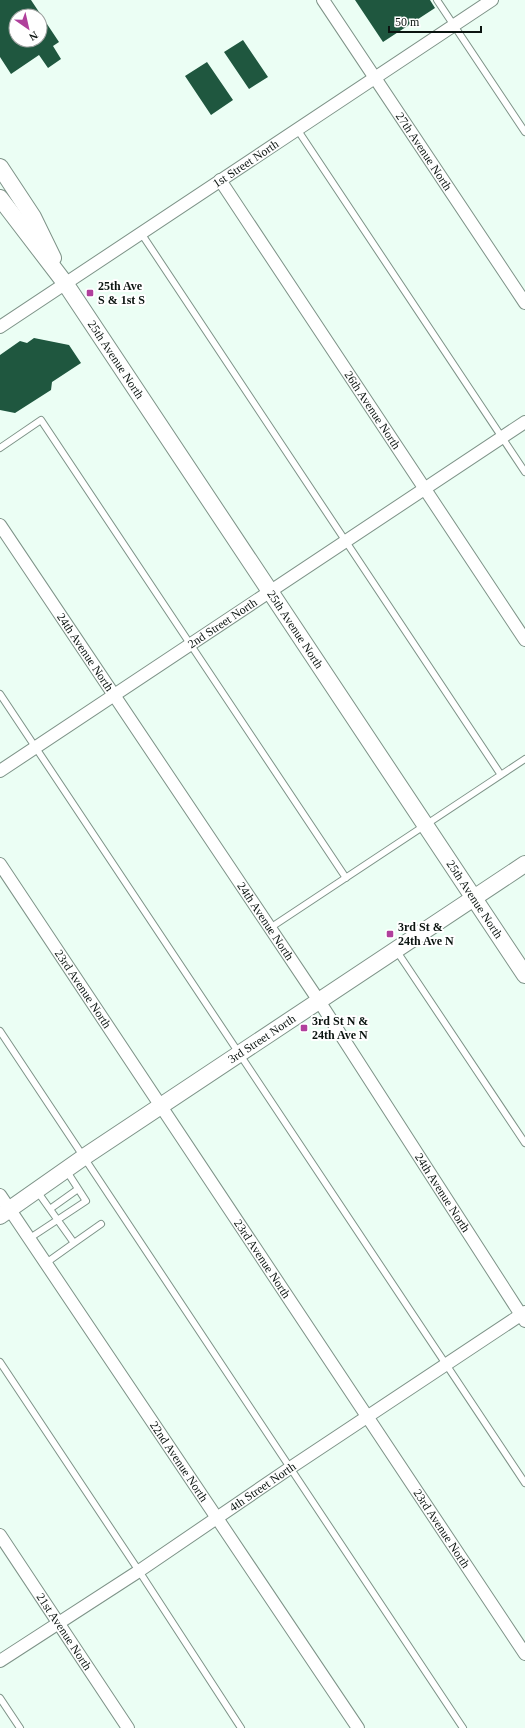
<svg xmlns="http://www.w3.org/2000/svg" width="525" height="1728" font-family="'Times New Roman',serif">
<rect width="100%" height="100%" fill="#ebfef4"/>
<path fill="#1f573f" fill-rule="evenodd" d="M0,0h31l28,42 -6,4 8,13 -13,9 -9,-13 -28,19 -11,-17zM16,16h24v24h-24z
M355,0h75l5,8 -52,34z
M243,40l25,37 -19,12 -25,-37z
M207,62l26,38 -22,15 -26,-39z
M34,338l35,7 12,18 -29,19 -1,8 -36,23 -15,-3v-55l20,-14 7,2z"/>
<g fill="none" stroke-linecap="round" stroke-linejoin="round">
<defs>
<path id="lane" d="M437,0l88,132
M297,129l228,343
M141,233l360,542
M0,448l41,-28 305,458
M0,694l525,789
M270,928l255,-169
M396,950l129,193
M0,1031l463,697
M37,1191l37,52 -28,20
M50,1209l28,-20
M30,1238l56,-37 -20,-31
M74,1243l27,-19
M0,1362l139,209 102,157
M0,1698l20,30"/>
<g id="street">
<path id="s1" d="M323,0l202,303"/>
<path id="s2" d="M220,180l305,460"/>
<path id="s3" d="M0,327l492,-327"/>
<path id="s4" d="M0,525l319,476 206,320"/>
<path id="s5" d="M0,771l525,-349"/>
<path id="s6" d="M0,864l525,790"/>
<path id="s7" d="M0,1195l358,533"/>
<path id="s8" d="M0,1535l128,193"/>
<path id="s9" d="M0,1661l139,-90 151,-103 235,-156"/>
</g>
<g id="secondary">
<path d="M0,167l33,50 20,41"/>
<path id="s10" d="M0,198l65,85 460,692"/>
<path id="s11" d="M0,1216l84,-59 441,-293"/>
</g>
</defs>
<use href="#lane" stroke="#7e9388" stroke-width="8"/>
<use href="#street" stroke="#7e9388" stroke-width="14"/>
<use href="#secondary" stroke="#7e9388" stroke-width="18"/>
<use href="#lane" stroke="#fff" stroke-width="6"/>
<use href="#street" stroke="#fff" stroke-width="12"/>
<use href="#secondary" stroke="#fff" stroke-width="16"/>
</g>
<g fill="#b0409c" stroke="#fff" stroke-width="1.5">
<rect x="86" y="289" width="8" height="8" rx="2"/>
<rect x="386" y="930" width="8" height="8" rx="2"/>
<rect x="300" y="1024" width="8" height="8" rx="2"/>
</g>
<g text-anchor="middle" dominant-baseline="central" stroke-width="4" stroke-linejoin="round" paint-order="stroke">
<g font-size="12" fill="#0b1410" stroke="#fff">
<text stroke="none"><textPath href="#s1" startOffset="182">27th Avenue North</textPath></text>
<text stroke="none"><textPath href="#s3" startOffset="295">1st Street North</textPath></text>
<text stroke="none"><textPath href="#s10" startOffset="199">25th Avenue North</textPath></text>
<text stroke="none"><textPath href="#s2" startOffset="276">26th Avenue North</textPath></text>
<text stroke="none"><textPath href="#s5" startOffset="267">2nd Street North</textPath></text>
<text stroke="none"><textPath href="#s10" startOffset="523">25th Avenue North</textPath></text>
<text stroke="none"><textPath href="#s4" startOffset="153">24th Avenue North</textPath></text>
<text stroke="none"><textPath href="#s10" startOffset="847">25th Avenue North</textPath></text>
<text stroke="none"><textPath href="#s4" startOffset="477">24th Avenue North</textPath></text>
<text stroke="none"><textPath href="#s6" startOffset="150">23rd Avenue North</textPath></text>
<text stroke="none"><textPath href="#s11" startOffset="316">3rd Street North</textPath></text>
<text stroke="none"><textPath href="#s4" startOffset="801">24th Avenue North</textPath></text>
<text stroke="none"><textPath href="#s6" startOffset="474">23rd Avenue North</textPath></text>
<text stroke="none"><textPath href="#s7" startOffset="321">22nd Avenue North</textPath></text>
<text stroke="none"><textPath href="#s9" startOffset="315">4th Street North</textPath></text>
<text stroke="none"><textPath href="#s6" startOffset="798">23rd Avenue North</textPath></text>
<text stroke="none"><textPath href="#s8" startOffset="116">21st Avenue North</textPath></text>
</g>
<g font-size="12" font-weight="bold" fill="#0b1410" stroke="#fff" text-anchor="start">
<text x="98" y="286">25th Ave<tspan x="98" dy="14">S &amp; 1st S</tspan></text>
<text x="398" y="927">3rd St &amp;<tspan x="398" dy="14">24th Ave N</tspan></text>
<text x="312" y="1021">3rd St N &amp;<tspan x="312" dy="14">24th Ave N</tspan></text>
</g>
</g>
<g transform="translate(28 28) rotate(146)"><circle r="19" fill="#ffffff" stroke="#9da19f"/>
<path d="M0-3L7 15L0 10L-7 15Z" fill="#b0409c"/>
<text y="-6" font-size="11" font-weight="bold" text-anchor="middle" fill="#0b1410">N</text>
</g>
<path d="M389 26v6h92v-6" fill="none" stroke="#0b1410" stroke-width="2"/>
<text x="395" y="26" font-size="12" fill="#0b1410" stroke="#ffffff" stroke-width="3" paint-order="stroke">50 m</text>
</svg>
